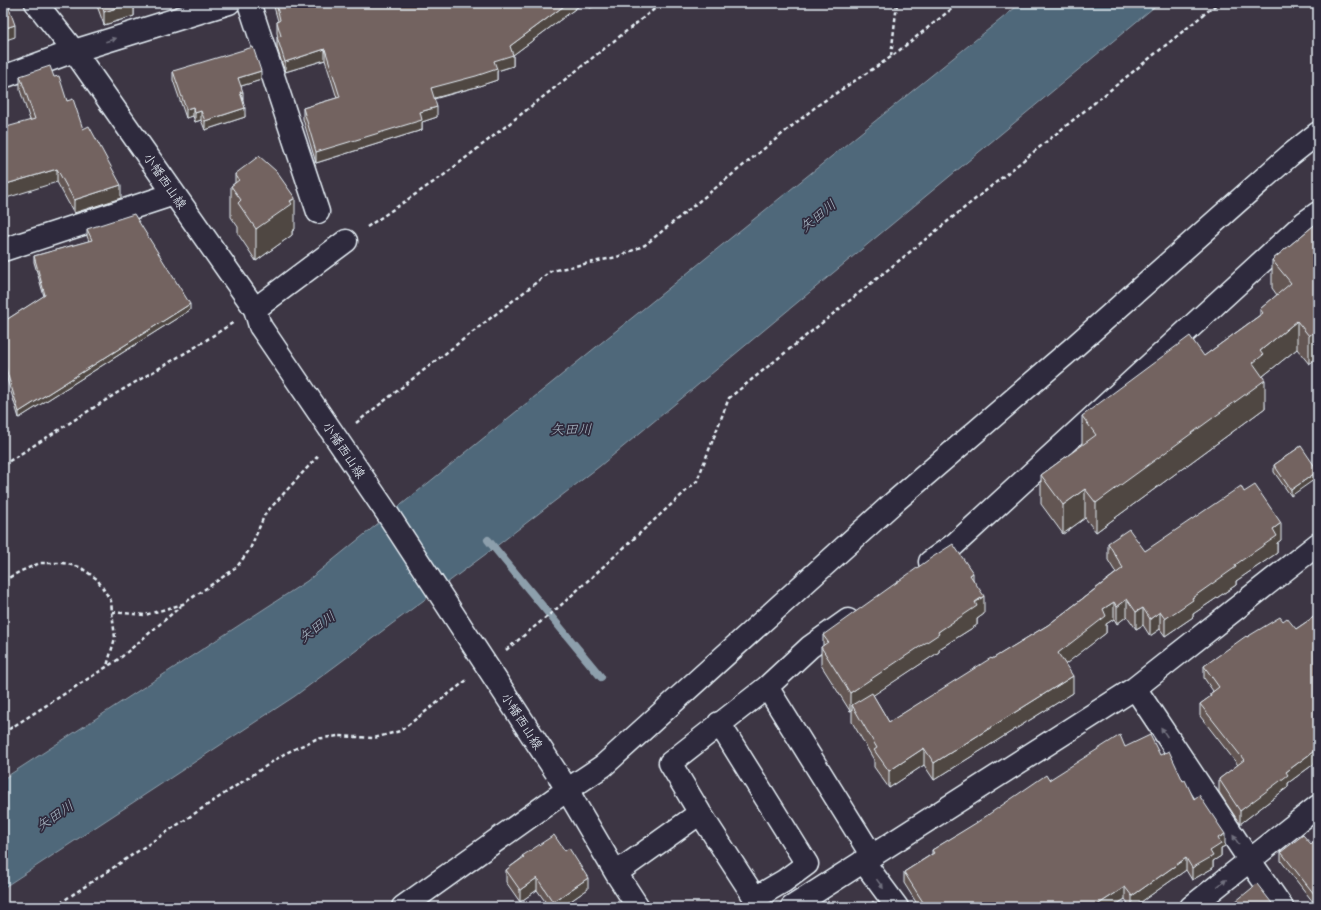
<svg xmlns="http://www.w3.org/2000/svg" width="1321" height="910" font-family="Itim,'Klee One',sans-serif">
<rect width="100%" height="100%" fill="#3d3644"/>
<filter id="ink" filterUnits="userSpaceOnUse"><feTurbulence type="fractalNoise" baseFrequency=".025" numOctaves="2"/><feDisplacementMap in="SourceGraphic" scale="8" xChannelSelector="R" yChannelSelector="G"/><feConvolveMatrix kernelMatrix="1 2 1 2 8 2 1 2 1" color-interpolation-filters="sRGB"/></filter>
<g filter="url(#ink)">
<path fill="#50687a" stroke="#8d9fac" d="M1021,3h138l-559,463 -106,82 -199,148 -292,192v-109l304,-198z"/>
<g fill="none" stroke-linecap="round" stroke-linejoin="round">
<path stroke="#8d9fac" stroke-width="8" d="M488,540l113,137"/>
<defs>
<path id="minor" d="M36,3l38,48 181,258 5,17
M249,3l69,209
M3,77l71,-26 155,-48
M3,250l171,-56
M255,309l91,-68
M930,562l25,-18 349,-321 14,-10
M767,687l105,169
M1135,688l115,173 32,46
M719,723l88,141 -23,17 -29,17 -55,-85 -30,-50 97,-76 43,-40 38,-27
M560,778l56,95 22,34
M863,861l34,46
M616,873l84,-60
M403,907l164,-117 36,-24 289,-262 182,-157 215,-191 29,-23
M792,907l343,-219 183,-144
M1191,907l127,-101"/>
</defs>
<use href="#minor" stroke="#e8f1f8" stroke-width="25"/>
<path stroke="#e8f1f8" stroke-width="2.5" stroke-dasharray="4 3" stroke-linecap="butt" d="M891,56l6,-53
M367,227l77,-52 218,-172
M356,423l195,-152 66,-14 28,-12 173,-140 73,-48 68,-54
M3,465l114,-72 80,-47 37,-24
M3,581l18,-10 19,-8h23l17,4 17,12 14,22 1,11 3,26 -8,28
M112,612l33,3 38,-11 53,-36 14,-19 15,-35 53,-58
M506,650l54,-44 137,-125 32,-83 489,-395
M3,733l116,-74 62,-53
M54,907l230,-153 32,-15 22,-3 36,2 26,-7 67,-51"/>
<use href="#minor" stroke="#2f2a3d" stroke-width="22"/>
<defs>
<path id="minor-bridge" d="M260,326l127,187 169,259"/>
</defs>
<use href="#minor-bridge" stroke="#e8f1f8" stroke-width="25" stroke-linecap="butt"/>
<use href="#minor-bridge" stroke="#2f2a3d" stroke-width="22"/>
</g>
<path fill="#635653" stroke="#e8f1f8" d="M96,3h38v13l-30,9z
M273,3h310l-70,52v11l-16,5v9l-21,7 -42,12 3,18 -15,5v8l-106,33 -13,-44v-11l34,-10 -12,-38 -40,12 -8,-24v-11h1l-1,-4v-11l1,-1z
M173,71l88,9 -20,6 4,31 -40,13 -4,-10 -6,2 -2,-6 -7,2 -13,-38z
M20,76l34,1 67,121 -47,15 -17,-31 -27,-62 -10,-30z
M235,174l60,55 -3,2v4l-36,26 -18,-27v-7l-7,-10v-31l4,-3z
M1318,222v135l-9,7 -12,-15 -34,27 2,32 -169,124 -11,-14 -22,16 -22,-30v-29l41,-30v-29l122,-60 56,-41v-6l17,-14 -5,-7v-28z
M87,229l103,81 -171,108 -16,-52v-44l41,-26 -10,-34v-6l55,-15 -2,-5z
M1301,446l-10,50 -17,-24v-7z
M1244,492l37,48 -4,3v10l-41,28v4l-43,29v3l-28,19 -5,-7 -10,7 -7,-11 -7,4 -9,-13 -10,8 -3,-5 -8,5v9l-41,31 8,29 -139,87 -10,-15 -35,23 -15,-21v-7l-22,-38v-12l-2,1 -29,-46v-18l2,-1v-11l150,-56 11,35 -7,5v6l-38,24v3l-66,43 16,27 159,-97 68,-52 -8,-13v-17l37,8z
M1318,614v147l-30,22v4l-48,37 -21,-32v-13l19,-14 -38,-49v-12l10,-7v-3l3,-3 -9,-13v-12l43,-29 36,-16 13,8z
M1125,747l35,8 23,26 11,18 31,47 -4,2v8l-8,5v7l-21,12 -6,-10 -52,37h-3l-6,-8 -13,8h-193l-15,-24v-11l28,-18v-4l117,-70z
M1318,838v69h-1l-36,-46v-9l30,-8z
M522,856l66,33 -26,18h-13l-12,-17 -17,12 -14,-20v-12l16,-12z"/>
<path fill="#504643" stroke="#e8f1f8" d="M132,3h2v13l-30,9v-13z
M568,3h15l-70,52v11l-16,5v9l-21,7 -45,12v-11l63,-27 16,-15z
M590,3h13l-13,5z
M15,25v12l-12,4v-12z
M325,49v11l-40,12v-10z
M261,71v9l-23,7v-9z
M240,92h3v8z
M193,107v9l-7,2v-9z
M437,107v10l-15,5v8l-106,33v-11l104,-40z
M245,108v9l-40,13v-9z
M201,111v9l-6,2v-9z
M57,169v13l-54,17v-14z
M121,185v13l-47,15v-13z
M295,198v31l-3,2v4l-36,26v-32z
M190,304v6l-171,108v-6z
M1297,321v28l-34,27v5l2,-1v28l-169,124v-29l157,-140 7,-12z
M1318,328v29l-9,7v-28z
M1318,471v6l-27,19v-6z
M1085,489v29l-22,16v-29z
M1281,523v17l-4,3v10l-41,28v4l-43,29v3l-28,19v-17l70,-54 38,-36z
M973,573v18l-3,-16z
M984,596v18l-7,5v6l-38,24v3l-85,56 -2,-3v5l-2,1v-18l88,-61z
M1127,599v17l-10,8v-17z
M1114,602v17l-8,5v9l-48,37v-17l45,-44z
M1143,608v17l-7,4v-17z
M1160,612v17l-10,7v-17z
M1073,676v17l-139,87v-17z
M924,748v17l-35,23v-17z
M1318,748v13l-30,22v4l-48,37v-13l46,-39z
M1225,834v12l-4,2v8l-8,5v7l-21,12v-12l18,-17 8,-13z
M1186,858v12l-52,37h-2v-11z
M537,878v12l-17,12v-12z
M588,878v11l-26,18h-9v-5z
M1125,887v12l-13,8h-18z"/>
<path fill="#736460" stroke="#e8f1f8" d="M3,3l2,3 3,-1 7,20 -12,4z
M101,3h31l-28,9z
M276,3h292l-58,43 3,9 -19,6 3,8 -21,7 -45,12 6,19 -17,5 2,8 -106,32 -13,-44 37,-11 -15,-48 -40,13 -8,-25 4,-1 -4,-14 3,-2z
M253,47l8,24 -23,7 5,14h-3l5,16 -40,13 -4,-10 -6,2 -2,-6 -7,2 -13,-38z
M50,66l4,11 5,-1 8,25 6,-2 10,30 6,-3 32,59 -47,15 -17,-31 -54,16v-57l32,-9 -15,-43z
M259,156l17,15 19,27 -5,3 2,3 -36,25 -18,-26 3,-3 -10,-14 8,-6 -4,-6z
M134,214l56,90 -171,108 -16,-53v-37l42,-27 -11,-39 58,-16 -5,-11z
M1318,222v106l-9,8 -12,-15 -37,30 3,4 -10,8 12,17 -169,123 -11,-14 -22,16 -22,-30 55,-40 -14,-19 108,-80 14,20 59,-43 -3,-4 31,-26 -19,-23z
M1301,446l17,25 -27,19 -17,-25z
M1255,485l26,38 -8,6 4,7 -42,29 1,2 -44,31 1,2 -28,19 -5,-7 -10,7 -7,-11 -7,4 -9,-13 -10,8 -3,-5 -11,7 3,7 -48,37 15,23 -139,87 -10,-15 -35,23 -15,-21 3,-2 -25,-43 20,-12 17,29 102,-64 1,1 56,-34 75,-57 -15,-25 21,-14 16,22 96,-65 3,6z
M953,544l20,29 -3,2 14,21 -9,6 2,4 -39,26 1,2 -89,59 -29,-46 7,-5 -5,-7 108,-77z
M1318,614v134l-32,24 2,3 -48,36 -21,-32 25,-19 -44,-56 11,-8 -1,-2 9,-7 -15,-21 42,-30 1,1 33,-20 3,4 4,-3 9,11z
M1120,735l5,12 25,-12 10,20 9,-4 14,30 2,-1 9,19 5,-4 26,39 -7,4 3,6 -11,7 3,5 -21,12 -6,-10 -54,38 -7,-9 -31,20h-140v-1l-1,1h-27l-22,-35 30,-19 -2,-3 44,-27 70,-48 3,5z
M554,835l11,16 4,-3 19,30 -35,24 -16,-24 -17,12 -14,-20 18,-13 -2,-1z
M1303,835l8,9 7,-6v61l-37,-47z
M1257,884l18,23h-44l-1,-1z
M873,901l6,6h-12z
M478,904l2,3h-6z"/>
<defs><path id="oneway-solid" d="M-6-.8H1V-3.2L6.5 0L1 3.2V.8H-6Z"/></defs>
<g fill="#70707e">
<use href="#oneway-solid" transform="translate(111 40) rotate(-18)"/>
<use href="#oneway-solid" transform="translate(1164 732) rotate(-124)"/>
<use href="#oneway-solid" transform="translate(1236 840) rotate(-124)"/>
<use href="#oneway-solid" transform="translate(1222 883) rotate(-38)"/>
<use href="#oneway-solid" transform="translate(880 884) rotate(54)"/>
</g>
</g>
<g text-anchor="middle" dominant-baseline="central" stroke-width="3.5" stroke-linejoin="round" paint-order="stroke">
<g font-size="13" fill="#e8f1f8" stroke="#2f2a3d">
<text transform="translate(165 181) rotate(55)">小幡西山線</text>
<text transform="translate(344 450) rotate(56)">小幡西山線</text>
<text transform="translate(522 721) rotate(57)">小幡西山線</text>
</g>
<g font-size="14" font-style="italic" fill="#abbac6" stroke="#2f2a3d">
<text transform="translate(818 216) rotate(-39)">矢田川</text>
<text x="571" y="429">矢田川</text>
<text transform="translate(317 627) rotate(-37)">矢田川</text>
<text transform="translate(55 816) rotate(-34)">矢田川</text>
</g>
</g>
<rect width="1321" height="910" fill="none" stroke="#2f2a3d" stroke-width="16"/>
<rect x="8" y="8" width="1305" height="894" fill="none" stroke="#e8f1f8" stroke-width="1.5" filter="url(#ink)"/>
</svg>
